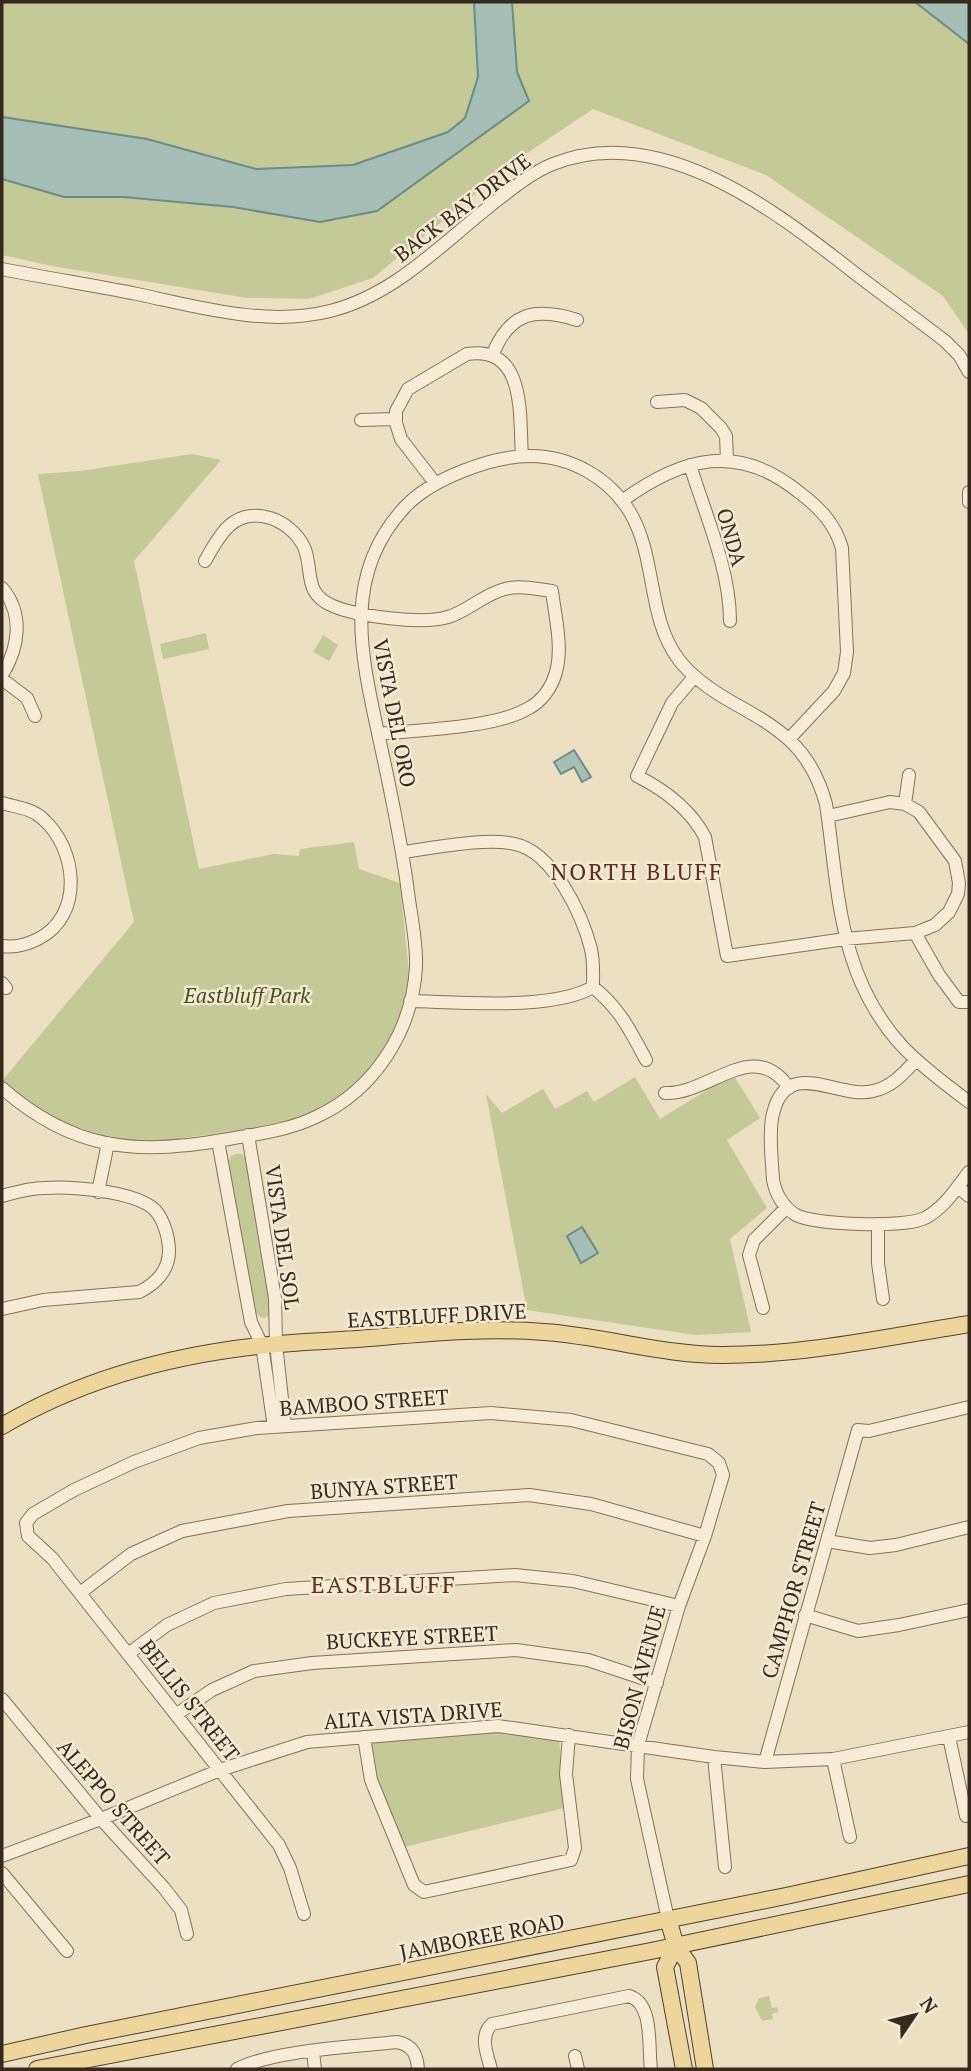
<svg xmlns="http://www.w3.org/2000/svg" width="971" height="2071" font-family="'PT Serif',serif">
<rect width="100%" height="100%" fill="#ece0c3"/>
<path fill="#c3c997" d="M2,2h472l4,75 -13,41 -17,14 -95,33 -97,4 -109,-30 -145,-22z
M512,2h403l54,42v290l-26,-38 -177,-121 -173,-66 -76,51 -144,118 -64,21 -62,-1 -195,-32 -50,-11v-76l62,18h59l110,10 87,15 57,-11 152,-110 -12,-29z
M192,454l29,6 -87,101 65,308 75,-15 25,2 1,-7 54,-7 5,27 41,14 9,90 -5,35 -11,28 -19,29 -28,27 -31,22 -40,11 -120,17 -49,-5 -52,-18 -52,-38 132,-159 -96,-448 42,-3z
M206,633l3,16 -46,10 -3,-15z
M323,635l15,10 -9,16 -16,-9z
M733,1074l27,44 -33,22 40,68 -37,31 21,93 -56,3 -168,-25 -41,-216 16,19 41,-24 12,20 32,-18 7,11 41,-25 25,42z
M236,1154h6l4,6 27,147 -3,8 -5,3 -5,-1 -5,-6 -27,-148 3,-7z
M495,1730l64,7 5,71 -160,39 -29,-68 -4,-37z
M769,1996l3,12 5,-1 1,5 -6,2 1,5 -11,2 -7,-14 4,-9z"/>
<path fill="#a5bfb7" stroke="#6c8c85" stroke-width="2" d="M474,2h38l5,70 12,29 -152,110 -57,11 -87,-15 -110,-10h-59l-62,-18v-62l145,22 109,30 97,-4 95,-33 17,-14 13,-41z
M915,2h54v42z
M574,750l17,27 -9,5 -8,-15 -13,7 -7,-12z
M582,1227l16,26 -17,10 -14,-27z"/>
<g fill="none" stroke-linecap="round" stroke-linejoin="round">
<defs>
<path id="minor" d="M2,269c45,9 90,16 135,25 62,13 130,33 193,17 69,-17 119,-75 174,-116 15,-12 31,-24 49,-31 106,-43 220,45 299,107 31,24 62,46 93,70l14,14 10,17
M492,356c17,-44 43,-49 85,-36
M657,402l28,-2 16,8 20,20 5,8 1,24
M361,420l34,-1
M690,465c15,49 40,104 40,156
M435,483l-34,-44 -5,-16v-12l12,-22 59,-35c60,-9 52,63 55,102
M969,492v10
M622,501c60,-44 116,-59 178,-8 20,15 35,31 42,55l5,104 -3,21 -10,18 -44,47
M205,561c7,-12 14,-26 24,-35 24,-22 62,-6 75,21 10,23 -2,46 29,59 24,10 89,19 115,11 20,-6 36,-23 57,-28 15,-4 32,0 47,2 3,25 11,56 4,81 -4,15 -14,30 -29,37 -32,19 -110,21 -149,25
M2,588c22,26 17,60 0,87
M694,677l-22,26 -35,73c28,14 53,33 68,61l22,119 118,-17 70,-6 20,-8 14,-13 9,-18 1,-11 -4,-22 -36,-49 -14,-8 -15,-2 -62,14
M2,679l25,19 8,18
M2,803c13,4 29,5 40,15 36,31 42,98 -4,121 -12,6 -23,9 -36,7
M905,804l4,-29
M403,852c31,-4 83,-15 112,-8 38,8 67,70 76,105 3,13 2,25 2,38 -41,24 -135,15 -183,14
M915,933l24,42 20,27h10
M2,983l4,5
M593,987c27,22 37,43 53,73
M916,1060c-13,14 -24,27 -43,31 -33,9 -84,-34 -99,19 -6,18 -2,50 -1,70 3,15 10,27 23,35 20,10 108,13 129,3 19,-10 31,-29 44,-46
M2,1088c69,61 133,68 221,52 32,-6 65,-9 95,-24 57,-27 95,-86 98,-150 1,-26 -6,-54 -9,-81 -7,-51 -18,-102 -29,-152 -17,-79 -36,-158 26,-225 26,-29 88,-52 126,-52 41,0 80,22 101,58 26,46 16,104 48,146 14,18 32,30 51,41 50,28 80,45 96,103 13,89 12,173 77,243 20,21 44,38 66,55
M665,1093c44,2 89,-57 124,-5
M248,1135l27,163 1,46 9,82
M218,1141l33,181 11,23 12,82
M958,1187l11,9
M98,1192l10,-49
M2,1196c14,-4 28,-8 42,-8 26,-2 92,3 111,22 9,10 14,28 14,41 0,19 -13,33 -30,41l-96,8 -41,9
M878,1224v39l5,36
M763,1308l-14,-53 5,-15 32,-32
M827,1541l43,7 26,-3 73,-18
M80,1593l51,-39 51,-23 106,-20 241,-16 62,9 114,32
M805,1615l53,16 41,-6 70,-15
M128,1654l39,-29 47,-22 72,-14 229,-14 58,6 106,25
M2,1699l99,120 63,69 17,22 6,24
M177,1714l35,-24 42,-19 58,-8 204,-13 72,10 69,23
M364,1737l7,43 43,105 10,7 147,-32 4,-12 -9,-74 3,-39
M949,1737l17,79
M714,1757l11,110
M833,1759l17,78
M765,1762l93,-332 11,1 100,-24
M2,1856l99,-37 119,-49 87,-28 191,-16 216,31 51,5 68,-3 136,-27
M2,1873l65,78
M304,1914l-14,-46 -11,-23 -227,-287 -24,-22 -2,-13 7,-9 41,-24 60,-28 65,-24 58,-10 234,-15 80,7 137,34 11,9 4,12 -18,61 -26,70 -41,139 -1,34 31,140
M313,2052l2,17
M575,2056l3,13
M237,2069c37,-19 116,-22 160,-27 16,3 20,13 21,27
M491,2069c-4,-15 -12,-33 1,-45l137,-28c25,7 19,52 22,73"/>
<path id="major" d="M2,1426c78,-46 166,-70 256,-80 33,-4 67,-5 100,-7 62,-5 124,-12 186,-7 60,4 117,23 178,23 83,0 166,-18 247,-31
M668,1919l8,27 12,17 17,106
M676,1946l-11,21 19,102
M2,2054l84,-19 700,-139 183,-40
M37,2069l614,-118 318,-67"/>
</defs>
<use href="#minor" stroke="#85715b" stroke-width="14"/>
<use href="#major" stroke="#53402f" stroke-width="18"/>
<use href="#minor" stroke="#f7edd6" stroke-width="12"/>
<use href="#major" stroke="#eed59c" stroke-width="16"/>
</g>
<g text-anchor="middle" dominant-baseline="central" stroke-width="5" stroke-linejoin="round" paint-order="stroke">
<g font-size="21" fill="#362a1e" stroke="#f4ead2">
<text transform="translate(462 207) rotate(-37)">BACK BAY DRIVE</text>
<text transform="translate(732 537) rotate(74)">ONDA</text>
<text transform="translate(395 713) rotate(79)">VISTA DEL ORO</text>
<text transform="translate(283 1237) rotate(82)">VISTA DEL SOL</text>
<text transform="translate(437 1315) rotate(-3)">EASTBLUFF DRIVE</text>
<text transform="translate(364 1402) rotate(-4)">BAMBOO STREET</text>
<text transform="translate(384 1486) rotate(-4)">BUNYA STREET</text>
<text transform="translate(793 1590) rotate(-74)">CAMPHOR STREET</text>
<text transform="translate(412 1637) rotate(-3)">BUCKEYE STREET</text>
<text transform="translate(639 1677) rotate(-75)">BISON AVENUE</text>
<text transform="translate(190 1700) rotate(52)">BELLIS STREET</text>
<text transform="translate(413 1715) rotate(-4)">ALTA VISTA DRIVE</text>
<text transform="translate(114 1802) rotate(49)">ALEPPO STREET</text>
<text transform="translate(482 1936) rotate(-11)">JAMBOREE ROAD</text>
</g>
<g font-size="21" font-style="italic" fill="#465125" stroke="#f4ead2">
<text x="247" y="995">Eastbluff Park</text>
</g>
<g font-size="23" letter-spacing="2" fill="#602d1f" stroke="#f4ead2">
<text x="637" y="871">NORTH BLUFF</text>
</g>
<g font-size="24" letter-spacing="2" fill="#602d1f" stroke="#f4ead2">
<text x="384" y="1584">EASTBLUFF</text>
</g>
</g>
<rect width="971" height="2071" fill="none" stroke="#362a1e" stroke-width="7"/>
<g transform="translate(915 2015) rotate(55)" stroke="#f4ead2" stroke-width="5" paint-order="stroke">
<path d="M0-5L12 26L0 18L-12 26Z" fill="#362a1e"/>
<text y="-10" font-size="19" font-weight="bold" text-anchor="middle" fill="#362a1e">N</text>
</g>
</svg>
